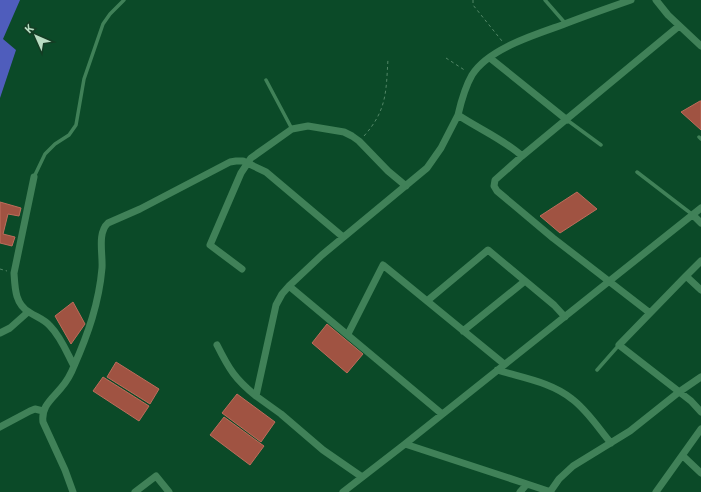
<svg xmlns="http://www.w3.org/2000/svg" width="701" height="492" font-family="'Open Sans',sans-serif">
<rect width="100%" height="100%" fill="#0b4a28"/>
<path fill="#4f5dbc" d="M0,0h20l-17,39 13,11 -16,48z"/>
<path fill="#a05342" stroke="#bd6d5b" d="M700,101h1v29l-20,-18z
M577,192l20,17 -37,24 -20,-17z
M0,202l21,6 -2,8 -11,-2 -5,20 12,3 -3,9 -12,-3z
M73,302l12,22 -14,20 -16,-28z
M327,324l36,30 -16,19 -35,-30z
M116,362l43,27 -9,15 -43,-27z
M103,377l46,29 -10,15 -46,-30z
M237,394l38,28 -14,20 -39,-29z
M224,417l40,29 -14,19 -40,-30z"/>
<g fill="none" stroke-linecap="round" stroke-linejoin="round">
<path stroke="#528767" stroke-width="1" stroke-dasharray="3 3" stroke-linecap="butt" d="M473,0v5l29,36
M446,58l20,13
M364,136c23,-26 22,-44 24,-77
M0,269l7,2"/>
<path stroke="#408158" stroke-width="3.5" d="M545,0l20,23
M266,80l26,49
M567,120l34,25
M699,137l2,2
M637,172l56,43
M34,177l11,-23 10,-10 14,-9 7,-10 8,-46 19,-55 7,-10 14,-14
M597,370l22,-25"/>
<path stroke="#408158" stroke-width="7" d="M631,0c-23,8 -46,16 -69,25 -28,10 -74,24 -90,50 -7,12 -11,27 -14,40 21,14 45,24 64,41l157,-130
M656,0l12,15 33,31
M490,58l77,62
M522,156l-27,24 -1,6 3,5 56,47 97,75
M34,177l-20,96c1,15 1,31 15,39 7,5 15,7 21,14 11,11 17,27 24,40 -3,8 -7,15 -13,22 -9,11 -20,18 -18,34l22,48 8,22
M693,215l8,8
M242,269l-32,-24 31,-72 10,-15 41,-29 16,-3 36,6 8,4 7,5 29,30 18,15
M686,276l15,-15
M289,286l153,128
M701,290l-15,-14 -67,69 72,56 10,11
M427,301l61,-51 66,55 11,12
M463,331l62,-50
M0,333l10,-5 18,-16
M348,334l35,-69 121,99
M217,345c12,24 18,34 39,51
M74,366c14,-32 25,-63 28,-98 1,-14 -5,-35 6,-45l32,-14 90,-47 6,-1h7l23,11 77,65
M497,370c26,8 54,12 75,29 15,11 27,30 39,44
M0,427l30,-16 5,-2 8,2
M683,456l18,17
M362,477l-39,-27 -42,-36 -25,-18 20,-91 6,-11 7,-8 33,-31 105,-87 14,-20 17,-33
M527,484l-122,-40 296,-236
M135,492l21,-16 13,16
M343,492l62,-48
M520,492l7,-8 24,8
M550,492l9,-13 14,-13 57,-35 49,-39 22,-15
M656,492l45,-63"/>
</g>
<g transform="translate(36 36) rotate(315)" stroke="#143d24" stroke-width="3" paint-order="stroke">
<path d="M0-3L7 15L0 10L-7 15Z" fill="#b8ddc2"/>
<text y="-6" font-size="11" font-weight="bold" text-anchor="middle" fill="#b8ddc2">K</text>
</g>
</svg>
